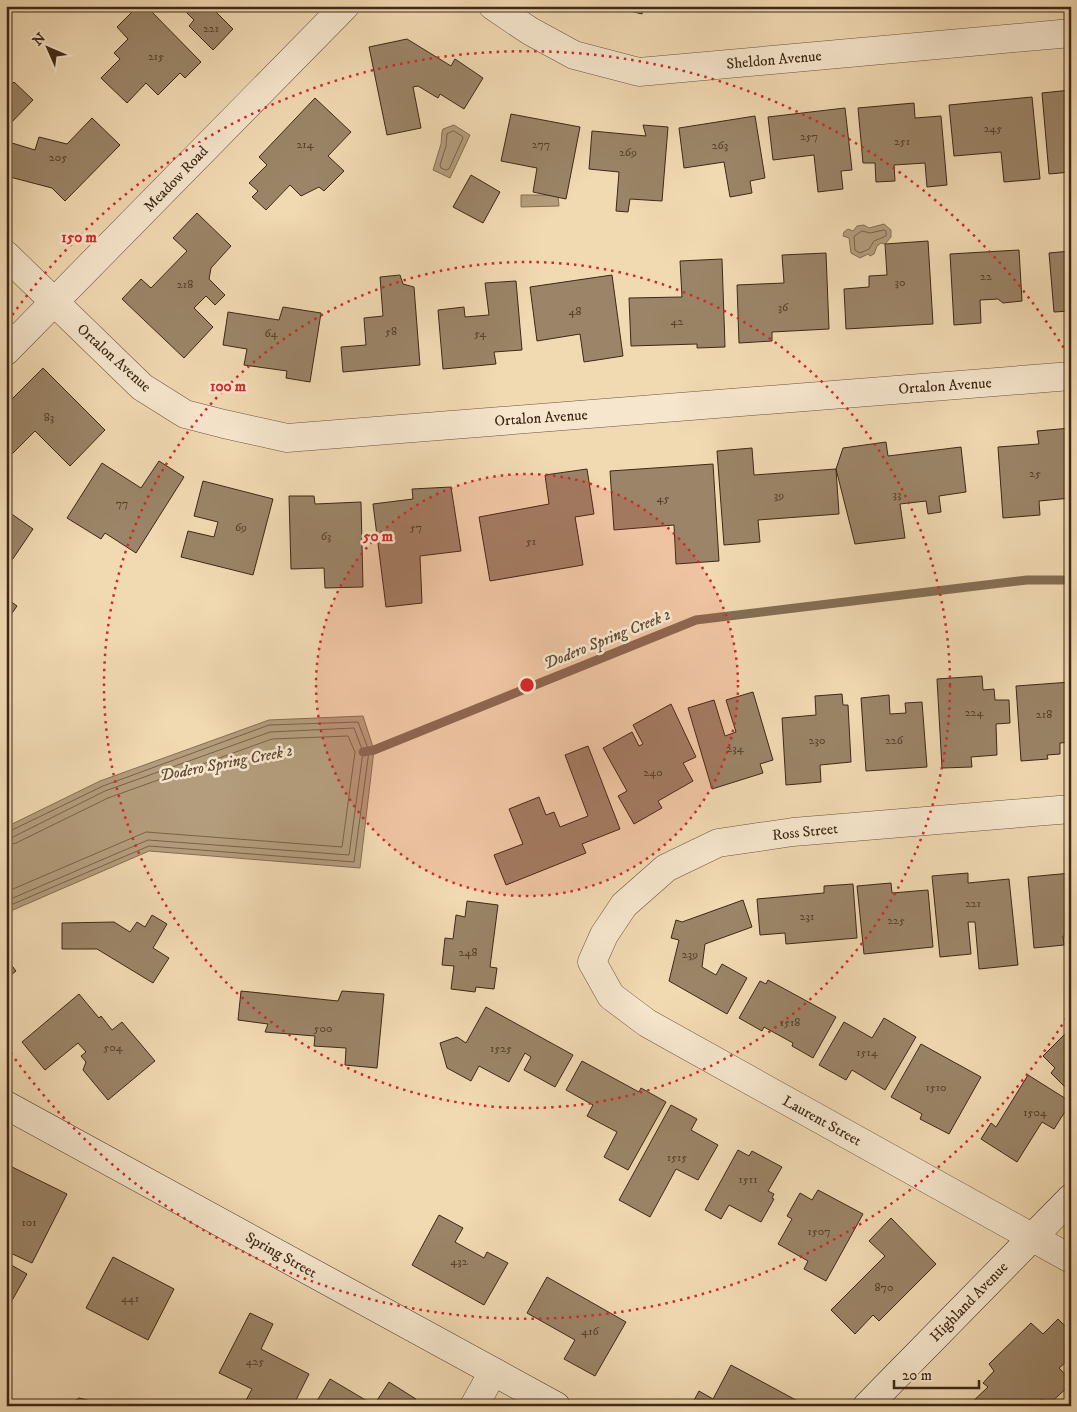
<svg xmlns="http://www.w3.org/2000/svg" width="1077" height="1412" font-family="'IM FELL DW Pica',serif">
<rect width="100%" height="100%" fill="#f1d9b2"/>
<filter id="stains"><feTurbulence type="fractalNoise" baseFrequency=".004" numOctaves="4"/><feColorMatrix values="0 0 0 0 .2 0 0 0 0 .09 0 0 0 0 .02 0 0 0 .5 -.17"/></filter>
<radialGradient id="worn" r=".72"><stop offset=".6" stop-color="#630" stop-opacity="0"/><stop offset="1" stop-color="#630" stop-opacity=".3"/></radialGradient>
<path fill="#b49d7d" stroke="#856e54" d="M454,125l16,10 -20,43 -17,-8 8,-26 1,-12 1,-3z
M521,195h37l1,11 -38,1z
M884,224l7,6v7l-6,7 -4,-1 -4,3 -3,8 -4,2 -2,-2 -8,4 -9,-5 -2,-15 -6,-2 1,-4 4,-3 5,2 4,-5 7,-1 5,3z
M363,716l11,34 -14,118 -211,-17 -143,62v-86l94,-46 169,-61z"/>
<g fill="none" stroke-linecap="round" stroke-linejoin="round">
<path stroke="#79624a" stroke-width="1" d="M454,131l8,5 1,2 -14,31 -3,1 -5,-2 -1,-3 6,-19 1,-12z
M862,231l8,2 14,-3 2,1v5l-12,5 -5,8 -9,4 -5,-3 -1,-13z
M6,832l4,-1 93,-45 166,-61 89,-3 11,29 -15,111 -205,-16 -143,61
M6,838l7,-1 92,-46 165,-59 84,-4 9,24 -14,103 -201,-15 -142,61
M6,845l10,-2 92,-45 164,-59 76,-3 7,16 -13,95 -196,-15 -140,60"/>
<path stroke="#856e54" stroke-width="9" d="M363,752l11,-2 322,-130 331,-40h44"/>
</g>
<path fill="#9b8467" stroke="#3e2816" d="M138,6h8l55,56 -16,16 -5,-5 -22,22 -12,-12 -19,20 -26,-25 19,-19 -6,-6 14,-14 -11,-12z
M180,6h30l23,23 -20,21 -24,-24 5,-6z
M610,6h34l-2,8z
M407,39l44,27 4,-7 28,19 -19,31 -24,-15 -2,4 -20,-12 -5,1 8,41 -34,7 -18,-88z
M14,82l19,18 -27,28v-38z
M1071,90v82l-22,2 -7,-81z
M1032,97l8,82 -36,3 -3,-30 -47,4 -5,-51z
M315,98l36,34 -23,24 16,15 -20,20 -5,-4 -18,9 -11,-11 -24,25 -14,-13 6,-6 -9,-8 18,-18 -8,-8z
M914,103l1,15 26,-2 6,69 -20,2 -2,-24 -31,2 1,16 -19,1 -1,-19h-12l-5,-55z
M845,108l7,62 -11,1 2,18 -25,3 -4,-37 -41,5 -5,-43z
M511,114l69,13 -14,72 -33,-7 4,-24 -36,-7z
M755,116l10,62 -15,3 2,12 -22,4 -6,-35 -40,6 -5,-40z
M92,118l28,27 -55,56 -13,-13 -46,-12v-13l6,-20 23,7 4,-13 28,7z
M643,125l25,2 -6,74 -32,-2 -2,13 -12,-1 3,-39 -30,-3 3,-38 54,5z
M471,175l29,17 -17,31 -30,-16z
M197,213l34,33 -20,22 -2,11 16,16 -10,10 -9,-9 -12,12 19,19 -29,31 -62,-59 19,-20 10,9 36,-37 -14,-13z
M928,241l5,83 -87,5 -2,-40 25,-2v-11l18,-1 -2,-31z
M1019,250l3,51 -19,2 -5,-4 -18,1 1,23 -27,2 -4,-71z
M1071,251v60l-17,1 -5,-59z
M826,253l3,76 -57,3v9l-33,2 -2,-58 47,-2 -2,-28z
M722,259l3,88 -28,1v-4l-66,2 -2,-48 53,-1 -2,-36z
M400,275l3,9 11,3 6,78 -77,7 -2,-25 25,-2 -2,-27 19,-2 -3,-39z
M612,275l11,81 -39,6 -4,-28 -43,7 -7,-54z
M516,281l6,69 -28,2 2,12 -53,5 -5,-59 26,-3 1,10 24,-2 -4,-32z
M283,307l38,6 -11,69 -24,-4 1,-7 -43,-6 3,-16 -24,-4 5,-33 51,8z
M43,368l62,62 -35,36 -35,-35 -29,29v-55z
M1071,428v70l-32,3 1,14 -37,3 -5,-71 41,-3 -2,-13z
M886,442l2,14 73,-9 5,45 -27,4 2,16 -13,2 -2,-13 -26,3 5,34 -50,6 -19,-75 7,-21z
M752,448l2,27 82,-6 3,45 -81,6 2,22 -36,3 -7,-94z
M159,461l25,16 -48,76 -31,-20 -4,6 -34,-21 35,-55 39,25z
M713,464l6,97 -43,3 -2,-39 -60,5 -4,-59z
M587,469l7,45 -19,3 8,48 -93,16 -11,-64 70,-13 -4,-29z
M203,481l70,18 -20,76 -72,-18 7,-26 26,6 4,-15 -24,-6z
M451,487l10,64 -41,5 2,47 -36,4 -13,-103 40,-5 -1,-10z
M289,496h25l1,8 46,-2 2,85 -38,1 -1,-20 -33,1z
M6,510l27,19 -27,40z
M6,598l11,8 -11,16z
M982,676l1,14 11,-1 1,11h14l1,23 -14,1 1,31 -26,2 1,10 -30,1 -5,-89z
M1071,682v60l-11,1v11l-13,1 1,4 -27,2 -5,-75z
M753,692l20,68 -13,4 3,9 -51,16 -24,-81 26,-8 11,36 11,-4 -10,-32z
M842,694l1,11h5l3,57 -31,3 1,17 -35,3 -4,-67 34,-3 -1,-19z
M889,695l1,19 16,-1 -1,-10 17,-1 5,65 -61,4 -5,-73z
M671,704l25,53 -13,6 10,18 -35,20 4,7 -28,16 -16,-28 9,-5 -24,-43 29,-16 7,14 4,-2 -10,-19z
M588,746l32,83 -38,15 4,9 -80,32 -12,-30 29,-11 -14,-35 30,-12 7,18 8,-3 6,15 28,-11 -23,-61z
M968,873v10l41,-4 9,86 -39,4 -4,-47h-7l3,32 -31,3 -8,-81z
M1071,873v63h-8l1,9 -30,3 -6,-71z
M891,883l1,10 36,-3 5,57 -69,7 -7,-68z
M853,884l4,54 -71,6 -1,-11 -25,2 -3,-36 67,-6v-7z
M743,900l9,27 -47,17 -3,23 14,8 6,-11 25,14 -20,36 -58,-33 10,-41 -8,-2 5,-18 6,2z
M467,901l31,4 -8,62 7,1 -3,21 -18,-2 -1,5 -24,-3 3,-23 -12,-1 3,-27 8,1 3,-24 9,2z
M152,915l15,9 -14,24 16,10 -16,25 -56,-34h-35v-26l52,-1 16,10 7,-10 8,5z
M6,958l10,13 -10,8z
M768,980l68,37 -23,41 -21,-12 1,-3 -29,-16 -2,4 -23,-13 21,-37 6,3z
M241,991l97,10 4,-10 42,3 -7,74 -32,-3 1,-17 -32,-2 1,-10 -50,-4 3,-8 -30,-4z
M79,994l20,24 2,-2 11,14 10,-8 33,39 -47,39 -25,-30 3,-8 -5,-6 5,-4 -8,-9 -33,27 -23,-28z
M486,1007l87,48 -18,32 -31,-17 7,-13 -6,-4 -16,29 -30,-16 -8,15 -24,-13 -7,-25 17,-6 9,6z
M884,1018l32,19 -31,53 -33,-20 -6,10 -27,-15 25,-43 28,16z
M1071,1028v55l-5,5 -15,-15 4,-5 -12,-12z
M921,1044l60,33 -32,57 -29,-15 2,-5 -31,-17z
M582,1061l57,31 2,-4 25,14 -38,68 -24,-13 13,-25 -30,-16 6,-11 -27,-15z
M1028,1075l43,27 -17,27 -12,-7 -25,40 -36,-23 10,-16 5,4z
M671,1105l26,14 -6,11 27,15 -20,35 -22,-11 -26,48 -31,-17z
M738,1150l11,6 3,-5 30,16 -14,24 6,3 -2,4 2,1 -13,23 -32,-17 -8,14 -16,-9z
M6,1164l61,30 -35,69 -26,-12z
M818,1190l45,24 -37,67 -22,-12 4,-8 -30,-17 14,-25 -5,-3 13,-23 12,7z
M439,1215l24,13 -8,14 29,16 3,-6 21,11 -24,42 -72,-40z
M891,1218l45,46 -57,57 -6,-6 -18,19 -24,-24 54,-54 -16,-15z
M113,1257l61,32 -26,51 -62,-32z
M6,1262l21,12 -21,37z
M547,1277l79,45 -31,54 -31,-17 11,-19 -48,-27z
M250,1313l23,11 -12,25 48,25 -16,32h-50l9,-17 -33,-16z
M1058,1319l13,13v26l-12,10 12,13v3l-23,21 -6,-6 -8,7h-3l-5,-5 -5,5h-49l-2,-2 18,-17 -5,-4 11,-12 -5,-7 42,-41 12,11z
M731,1365l76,41h-65l-3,-2 -1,2h-47l8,-15 14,8z
M330,1379l44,26 15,-23 27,17 -4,7h-98z
M79,1398l33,8h-46z"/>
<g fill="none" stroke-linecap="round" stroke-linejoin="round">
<defs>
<path id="street" d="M493,6l37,25 44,24 65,17 432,-39
M6,255l136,132 43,27 39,10 63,14 784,-62
M6,351l339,-345
M1071,809l-278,23 -75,11 -52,25 -42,37 -20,30 -12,27 19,34 36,27 424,236
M474,1406l19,-34"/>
<path id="secondary" d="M6,1105l550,301
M867,1406l204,-208"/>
</defs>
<use href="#street" stroke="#6b543d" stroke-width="29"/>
<use href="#secondary" stroke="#3e2816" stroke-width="29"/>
<use href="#street" stroke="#f6e6cd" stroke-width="28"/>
<use href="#secondary" stroke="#f6e6cd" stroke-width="28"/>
</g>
<circle cx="527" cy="685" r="211" fill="#d62828" fill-opacity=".12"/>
<g fill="none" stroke="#d62828" stroke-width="2.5" stroke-dasharray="2.5 5">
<circle cx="527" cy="685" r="211"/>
<circle cx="527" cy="685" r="423"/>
<path d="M1070 1012A634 634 0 0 1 8 1049M8 321A634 634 0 0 1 1070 358"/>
</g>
<g text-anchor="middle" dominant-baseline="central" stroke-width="5" stroke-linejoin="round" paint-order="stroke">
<g font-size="12" fill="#553f2a">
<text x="211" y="28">221</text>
<text x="156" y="56">215</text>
<text x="993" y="128">245</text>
<text x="809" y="136">257</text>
<text x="902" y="141">251</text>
<text x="305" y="144">214</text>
<text x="541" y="144">277</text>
<text x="720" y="145">263</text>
<text x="628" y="152">269</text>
<text x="58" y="157">205</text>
<text x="986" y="276">22</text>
<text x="900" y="282">30</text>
<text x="185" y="284">218</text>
<text x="783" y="307">36</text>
<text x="575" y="311">48</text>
<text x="677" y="321">42</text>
<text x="391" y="331">58</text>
<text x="271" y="333">64</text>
<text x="480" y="333">54</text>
<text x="49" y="417">83</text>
<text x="1035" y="473">25</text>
<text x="897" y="494">33</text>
<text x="779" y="495">39</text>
<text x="663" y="498">45</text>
<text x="122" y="503">77</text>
<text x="241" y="527">69</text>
<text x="416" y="527">57</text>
<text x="326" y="536">63</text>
<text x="531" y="541">51</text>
<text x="974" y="712">224</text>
<text x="1044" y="714">218</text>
<text x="817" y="740">230</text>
<text x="894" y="740">226</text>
<text x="735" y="748">234</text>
<text x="653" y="772">240</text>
<text x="973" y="903">221</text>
<text x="807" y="916">231</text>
<text x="896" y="920">225</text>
<text x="468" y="952">248</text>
<text x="690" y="954">239</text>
<text x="790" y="1022">1518</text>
<text x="323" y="1028">500</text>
<text x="113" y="1047">504</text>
<text x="501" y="1048">1525</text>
<text x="867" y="1052">1514</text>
<text x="936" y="1087">1510</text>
<text x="1035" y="1112">1504</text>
<text x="677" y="1157">1515</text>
<text x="748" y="1179">1511</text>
<text x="29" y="1222">101</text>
<text x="819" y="1231">1507</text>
<text x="459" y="1261">432</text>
<text x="884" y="1287">870</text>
<text x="130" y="1298">441</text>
<text x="590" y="1331">416</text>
<text x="255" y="1361">425</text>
</g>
<g font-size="15" fill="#3e2816" stroke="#f6e6cd">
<text transform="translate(774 60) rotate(-5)">Sheldon Avenue</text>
<text transform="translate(176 179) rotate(-46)">Meadow Road</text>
<text transform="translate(114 358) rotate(42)">Ortalon Avenue</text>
<text transform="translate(945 386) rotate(-4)">Ortalon Avenue</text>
<text transform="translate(541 418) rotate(-4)">Ortalon Avenue</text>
<text transform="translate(805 832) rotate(-6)">Ross Street</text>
<text transform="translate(822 1121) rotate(29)">Laurent Street</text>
<text transform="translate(281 1255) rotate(29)">Spring Street</text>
<text transform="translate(969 1302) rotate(-46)">Highland Avenue</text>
</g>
<g font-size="16" font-style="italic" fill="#614b35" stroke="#f6e6cd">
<text transform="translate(607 639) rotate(-22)">Dodero Spring Creek 2</text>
<text transform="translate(226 763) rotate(-11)">Dodero Spring Creek 2</text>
</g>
</g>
<circle cx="527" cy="685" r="8" fill="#d62828" stroke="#f6e6cd" stroke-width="2.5"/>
<g font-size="15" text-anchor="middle" font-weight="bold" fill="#d62828" stroke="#f6e6cd" stroke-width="5" stroke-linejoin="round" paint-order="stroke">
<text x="79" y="242">150 m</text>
<text x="228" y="391">100 m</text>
<text x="378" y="541">50 m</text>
</g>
<rect width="1077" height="1412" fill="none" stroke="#f1d9b2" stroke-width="25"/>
<rect x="8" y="8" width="1062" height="1397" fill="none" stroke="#3e2816" stroke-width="2.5"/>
<rect x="12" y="12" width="1052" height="1387" fill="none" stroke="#3e2816"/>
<g transform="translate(48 48) rotate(315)" stroke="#f6e6cd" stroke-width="4" paint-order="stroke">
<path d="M0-4L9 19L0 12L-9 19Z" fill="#3e2816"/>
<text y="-8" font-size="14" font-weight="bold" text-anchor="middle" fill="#3e2816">N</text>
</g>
<path d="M894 1380v8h85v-8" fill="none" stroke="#3e2816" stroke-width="2.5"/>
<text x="902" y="1380" font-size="15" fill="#3e2816" stroke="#f6e6cd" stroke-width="4" paint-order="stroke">20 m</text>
<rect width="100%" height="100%" filter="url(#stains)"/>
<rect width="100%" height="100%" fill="url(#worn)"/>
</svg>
